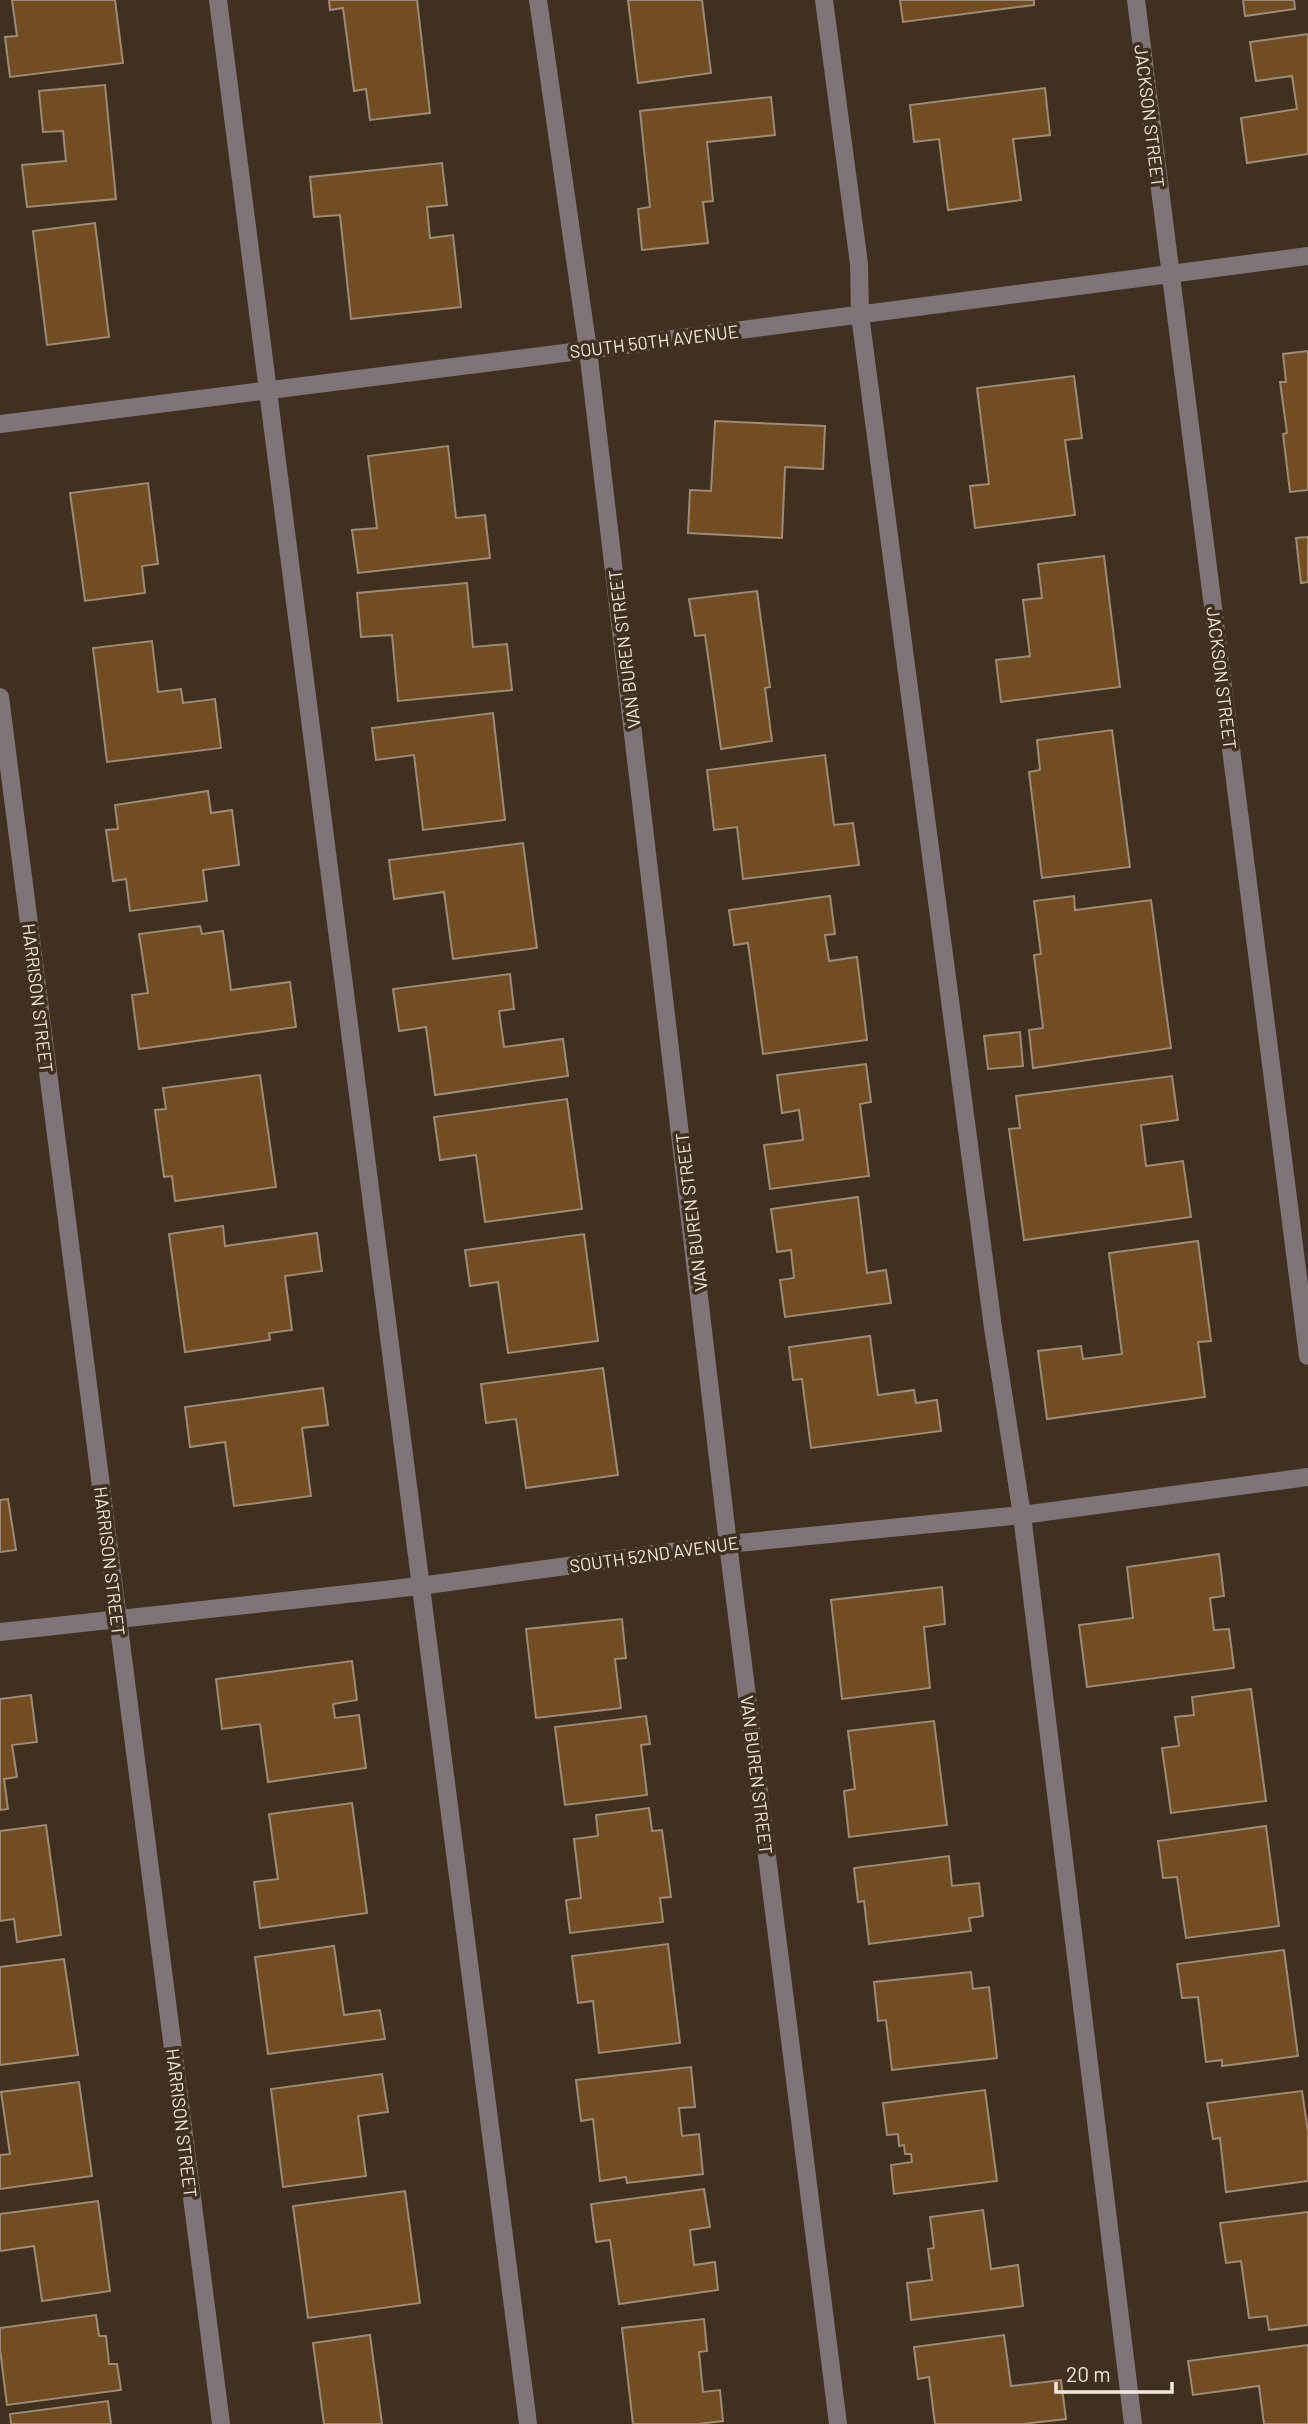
<svg xmlns="http://www.w3.org/2000/svg" width="1308" height="2424" font-family="Barlow,sans-serif">
<rect width="100%" height="100%" fill="#3f301f"/>
<path fill="#724d21" stroke="#9d8b77" stroke-width="2" d="M12,0h103l8,63 -113,14 -5,-40 12,-1z
M329,0h88l13,113 -60,7 -4,-31 -12,2 -11,-83 -13,2z
M628,0h74l9,73 -73,10z
M900,0h134v5l-131,17z
M1243,0h51l1,9 -50,7z
M1308,34v120l-61,9 -6,-45 56,-9 -5,-33 -36,5 -6,-39z
M105,85l11,114 -89,8 -5,-42 44,-4 -3,-30 -20,1 -4,-41z
M1045,88l5,47 -37,4 8,61 -73,10 -9,-71 -25,3 -4,-37z
M771,97l4,38 -68,7 6,59 -10,1 5,41 -66,7 -4,-41 12,-2 -10,-96z
M442,163l5,42 -20,2 3,31 23,-3 8,72 -110,12 -11,-104 -26,2 -4,-40z
M95,223l14,114 -62,8 -14,-114z
M1308,351v139l-18,2 -7,-58 4,-1 -7,-51h6l-3,-28z
M1074,376l8,62 -17,2 10,75 -100,13 -5,-42 19,-2 -12,-96z
M715,421l110,5 -2,43 -38,-2 -3,71 -94,-5 2,-43 21,1z
M448,446l8,72 29,-3 5,43 -132,15 -6,-43 25,-2 -9,-72z
M148,483l10,81 -16,2 3,27 -60,8 -15,-108z
M1308,537v45l-7,1 -5,-45z
M1104,556l16,131 -119,15 -5,-42 34,-4 -7,-56 19,-2 -4,-34z
M467,583l6,64 34,-3 5,46 -114,11 -6,-66 -31,2 -4,-44z
M757,591l13,96 -5,1 7,53 -51,8 -16,-114 -10,1 -6,-37z
M152,641l6,51 23,-3 2,14 32,-4 6,49 -114,14 -14,-114z
M493,713l12,107 -82,10 -9,-75 -38,5 -4,-32z
M1112,730l18,137 -88,11 -13,-106 11,-2 -3,-30z
M825,755l9,70 19,-2 6,42 -116,14 -6,-52 -23,3 -7,-60z
M208,791l3,22 21,-3 7,55 -36,5 4,31 -77,10 -4,-32 -13,2 -7,-51 12,-1 -3,-24z
M523,843l14,105 -84,11 -9,-67 -50,7 -5,-39z
M830,896l5,38 -10,1 4,26 28,-4 10,83 -104,14 -15,-111 -14,2 -5,-35z
M1074,896l1,14 76,-10 20,148 -138,20 -4,-38 14,-2 -9,-73 7,-1 -7,-53z
M200,926l2,8 21,-3 8,59 59,-8 6,45 -157,22 -7,-54 16,-2 -9,-59z
M510,974l4,35 -15,2 5,36 59,-8 5,37 -133,19 -9,-68 -27,4 -6,-42z
M1020,1032l3,34 -35,3 -4,-33z
M866,1064l5,38 -11,2 9,72 -99,13 -6,-44 39,-5 -4,-30 -17,3 -5,-38z
M260,1075l16,112 -101,14 -3,-25 -8,1 -9,-67 11,-1 -3,-21z
M1172,1076l6,44 -37,5 5,41 37,-5 8,56 -167,23 -15,-111 11,-1 -4,-32z
M567,1099l15,110 -97,13 -9,-67 -36,5 -6,-43z
M858,1197l9,76 19,-3 5,33 -106,14 -5,-37 14,-2 -3,-28 -14,2 -6,-43z
M223,1226l2,20 92,-13 5,38 -37,5 7,54 -23,3 1,7 -85,12 -16,-118z
M584,1234l14,107 -90,12 -10,-71 -28,4 -5,-36z
M1198,1241l13,100 -13,1 7,55 -158,22 -9,-68 43,-5 2,13 39,-5 -13,-101z
M870,1336l8,59 36,-5 2,13 21,-3 4,31 -130,17 -9,-69 -9,1 -4,-33z
M603,1368l15,107 -92,13 -10,-69 -30,4 -5,-39z
M323,1388l5,37 -26,3 9,68 -77,10 -9,-64 -35,5 -5,-40z
M8,1499l8,51 -16,2v-52z
M1219,1554l5,42 -14,2 4,32 15,-1 5,39 -147,19 -8,-62 54,-7 -6,-51z
M942,1587l3,37 -21,3 6,61 -88,11 -11,-99z
M622,1619l4,39 -11,1 6,49 -85,10 -10,-89z
M352,1661l5,39 -24,4 2,14 24,-3 7,53 -98,14 -8,-58 -38,5 -6,-50z
M1251,1689l15,112 -95,12 -9,-65 17,-2 -4,-29 19,-2 -2,-18z
M31,1695l6,47 -25,3 5,32 -13,2 4,30 -8,1v-111z
M646,1716l4,28 -9,1 6,50 -82,10 -10,-78z
M934,1721l13,104 -98,12 -5,-46 11,-2 -7,-58z
M352,1803l15,110 -107,15 -6,-46 24,-3 -9,-65z
M649,1808l3,23 10,-1 9,67 -11,1 3,24 -93,11 -4,-33 15,-2 -7,-59 24,-3 -2,-21z
M46,1825l15,110 -44,7 -3,-23 -14,2v-90z
M1266,1826l13,100 -93,12 -9,-61 -14,1 -5,-37z
M949,1856l3,30 27,-3 4,33 -14,2 2,13 -102,13 -5,-43 -6,1 -4,-34z
M668,1944l12,99 -81,10 -6,-52 -15,2 -6,-47z
M334,1946l10,69 36,-5 5,29 -117,15 -13,-97z
M1284,1950l14,106 -76,10v-6l-16,2 -8,-65 -16,1 -5,-34z
M64,1959l14,96 -78,10v-98z
M971,1972l2,17 16,-2 8,71 -105,12 -6,-50 -8,1 -4,-39z
M691,2067l4,40 -16,1 3,28 17,-2 4,40 -76,9 -1,-6 -26,4 -7,-62 -12,2 -5,-41z
M382,2074l6,38 -30,4 8,60 -83,11 -12,-98z
M79,2082l13,94 -92,13v-34l10,-1 -9,-62z
M985,2090l12,91 -103,13 -3,-29 21,-3 -1,-8h-6l-1,-9 -5,1 -1,-12 -11,1 -4,-32z
M1302,2091l6,41v49l-82,11 -6,-54 -7,1 -6,-36z
M704,2189l6,38 -20,3 4,35 21,-3 3,28 -99,14 -9,-64 -14,2 -5,-38z
M405,2191l15,112 -112,15 -15,-112z
M98,2201l12,90 -68,10 -8,-55 -34,5v-37z
M983,2210l8,59 27,-4 5,41 -112,14 -4,-37 25,-3 -4,-31 6,-1 -4,-31z
M1308,2212v113l-39,5 -2,-14 -18,2 -8,-57 -15,2 -6,-40z
M96,2315l3,21h7l3,28h8l4,26 -114,15 -7,-56v-21z
M704,2319l3,32 -8,1 4,40 17,-2 3,31 -25,3h-65l-11,-96z
M370,2335l12,89h-58l-11,-81z
M1004,2335l7,51 50,-6 5,39 -44,5h-87l-6,-47 -11,2 -4,-32z
M1308,2345v79h-44l-5,-38 -66,9 -5,-34z
M108,2401l3,23h-100l-1,-10z"/>
<g fill="none" stroke-linecap="round" stroke-linejoin="round">
<path stroke="#7f7478" stroke-width="18" d="M218,0l310,2424
M538,0l50,350 140,1194 110,880
M824,0l35,264 1,51 133,1013 29,187 111,909
M1136,0l172,1356
M0,424l588,-74 720,-94
M0,697l221,1727
M0,1632l420,-46 308,-42 294,-29 286,-38"/>
</g>
<g text-anchor="middle" dominant-baseline="central" stroke-width="7" stroke-linejoin="round" paint-order="stroke">
<g font-size="18" fill="#f3e9de" stroke="#3f301f">
<text transform="translate(1150 116) rotate(83)">JACKSON STREET</text>
<text transform="translate(654 341) rotate(-7)">SOUTH 50TH AVENUE</text>
<text transform="translate(624 649) rotate(-97)">VAN BUREN STREET</text>
<text transform="translate(1222 678) rotate(83)">JACKSON STREET</text>
<text transform="translate(38 998) rotate(83)">HARRISON STREET</text>
<text transform="translate(691 1212) rotate(-97)">VAN BUREN STREET</text>
<text transform="translate(654 1554) rotate(-8)">SOUTH 52ND AVENUE</text>
<text transform="translate(110 1561) rotate(83)">HARRISON STREET</text>
<text transform="translate(757 1775) rotate(83)">VAN BUREN STREET</text>
<text transform="translate(182 2123) rotate(83)">HARRISON STREET</text>
</g>
</g>
<path d="M1056 2382v10h116v-10" fill="none" stroke="#f3e9de" stroke-width="3.5"/>
<text x="1066" y="2382" font-size="21" fill="#f3e9de" stroke="#3f301f" stroke-width="5" paint-order="stroke">20 m</text>
</svg>
